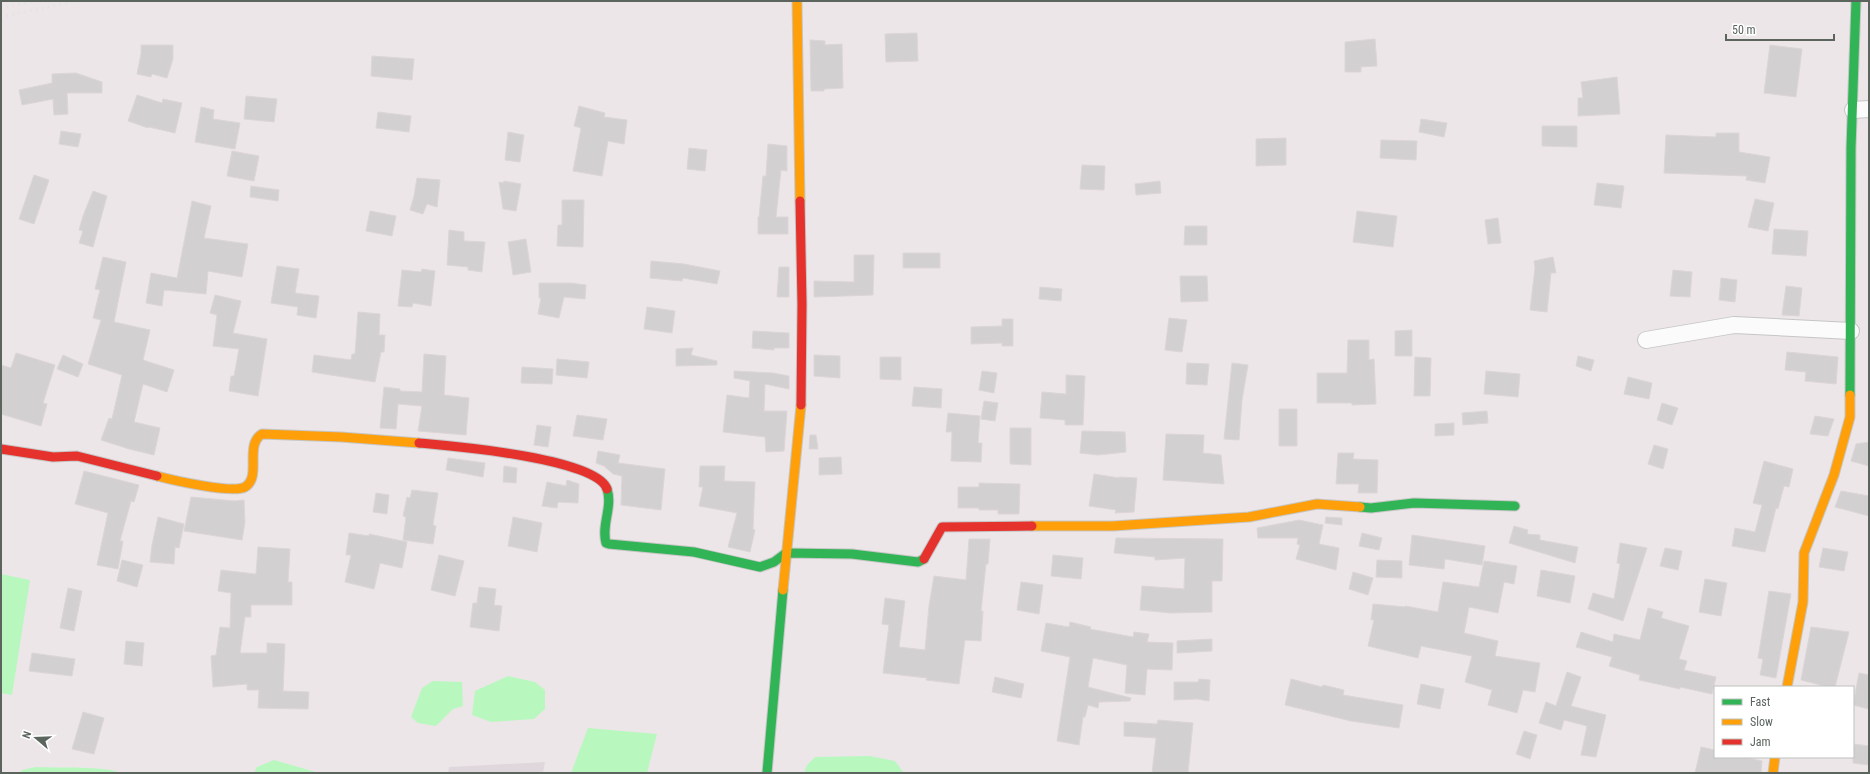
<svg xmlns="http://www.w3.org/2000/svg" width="1870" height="774" font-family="'Roboto Condensed',sans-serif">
<rect width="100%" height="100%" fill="#ece6e9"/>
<path fill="#e0d7dc" d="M545,762l-2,11h-95l1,-6z"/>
<path fill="#b8f8bf" d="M1,574l29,6 -18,115 -11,-2z
M508,676l27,6 10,8v19l-11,10 -43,3 -19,-7 3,-24z
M433,681l29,1 1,24 -10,3 -17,17 -18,-3 -7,-6 11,-29z
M588,728l69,6 -10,39h-76z
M870,756l25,5 9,12h-100l3,-8 8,-8z
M274,760l45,13h-65l3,-6z
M36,767c14,1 76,-1 83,6h-100l3,-3z"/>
<path fill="#d3d0d1" stroke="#dcd5d8" d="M917,33l1,28 -32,1 -1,-28z
M1375,39l2,27 -16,1v5h-16v-30z
M810,40l15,1v4l17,-1 1,44 -19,1v2h-13z
M141,45h32v14l-6,19 -15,-4 -1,3 -14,-3 4,-20z
M1770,45l32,4 -6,48 -32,-4z
M372,56l42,3 -2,21 -41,-4z
M76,73l26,9v11h-35l1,21 -14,1 -1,-16 -31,6 -3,-15 33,-7v-9z
M1617,77l3,37 -42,2v-18h5l-2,-16z
M137,95l25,8 1,-4 19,4 -7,30 -26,-6 -1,1 -20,-7z
M246,96l31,3 -3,23 -30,-3z
M579,106l26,7 -1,4 23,3 -3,24 -16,-3 -6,35 -29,-5 8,-43 -7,-2z
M201,107l13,3 -1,9 27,4 -5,26 -40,-7z
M378,112l33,4 -2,16 -33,-4z
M1421,119l26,4 -3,14 -25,-5z
M1542,126h35v21l-35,-1z
M61,131l20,3 -3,13 -19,-3z
M508,132l16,3 -4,27 -15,-2z
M1716,133h23v19l31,5 -5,26 -19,-3 1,-4 -83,-3 2,-38 50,2z
M1286,138v27l-30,1v-27z
M1381,140l36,1 -1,19 -36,-2z
M768,144l19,2v25l-6,-1 -5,47h12v17h-30v-17h1l4,-41h3z
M689,148l18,2 -2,21 -18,-2z
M232,151l27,5 -5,25 -27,-5z
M1082,165l23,1 -1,24 -24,-1z
M34,175l15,5 -15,44 -15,-5z
M417,178l23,2 -3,27 -10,-3 -4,10 -13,-4 4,-14z
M504,181l17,3 -5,27 -13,-2 -4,-27 4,1z
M1160,181l1,12 -25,2 -1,-11z
M1597,183l27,3 -3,22 -27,-3z
M251,186l28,4 -1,11 -28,-4z
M93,191l14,5 -14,51 -14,-4 4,-12 -4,-1 4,-14z
M1755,199l19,4 -6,28 -20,-4z
M562,200h22l-1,47 -26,-1 1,-21h4z
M192,201l19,5 -7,32 44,6 -6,33 -34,-6 -2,23 -42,-4 -2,16 -16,-3 5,-30 26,5z
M370,211l26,5 -4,20 -26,-5z
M1357,211l40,5 -4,31 -40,-5z
M1498,218l3,25 -13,1 -3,-24z
M1185,226h22v19h-23z
M1774,229l34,2 -2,25 -34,-2z
M449,230l15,2v9l21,1 -3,30 -14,-2v-3l-21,-2z
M526,239l5,33 -18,3 -5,-33z
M903,253h37v15h-37z
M854,255h20l-1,40 -59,2v-16l40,1z
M103,257l23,5 -12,60 36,8 -7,30 31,10 -7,22 -24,-8 -9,38 26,6 -6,27 -25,-6 -28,-9 8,-22 3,1 10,-44 -34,-11 13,-44 -8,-2 7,-28 -5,-1z
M1553,257l3,16h-5l-4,39 -17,-2 5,-42 -1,-7z
M651,261l33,3 36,7 -3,13 -34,-6 -1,3 -32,-3z
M277,266l22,3 -4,24 24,3 -3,22 -19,-3 1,-8 -27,-4z
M779,267h10v30h-12z
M422,269l13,2 -4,35 -18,-3 -1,4 -14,-1 4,-36 19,2z
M1673,270l19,2 -2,25 -20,-1z
M1180,276h27l1,25 -27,1z
M1721,278l16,2 -2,22 -16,-2z
M539,283h31l16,2 -1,14 -21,-2 -5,21 -21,-4 3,-16h-2z
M1786,286l16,2 -3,28 -17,-1z
M1040,287l22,2 -1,12 -22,-2z
M215,295l26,6 -8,32 34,6 -9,57 -29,-5 2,-15h3l5,-27 -26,-3 4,-31 -7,-2z
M647,307l28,4 -3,22 -28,-4z
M358,312l22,2 -1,21h6l-1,17h-3l-6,30 -63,-10 2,-17 37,5 1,-6h3z
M1169,318l18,2 -5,32 -17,-2z
M1002,319h11v27h-11v-3l-31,1v-17l31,-1z
M1412,330v26h-17v-25z
M753,331l36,2v15h-15v2l-22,-2z
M1348,340h21v20l5,-1 2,45 -24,1v-2h-35v-30h30z
M693,348l-2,7 26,6v4l-41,1v-17z
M1787,352l51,5 -2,27 -31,-3 1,-9 -21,-2z
M16,353l39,12 -12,38 4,1 -6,22 -40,-12v-49l10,3z
M424,354l22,2 -2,39 25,3 -3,37 -48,-4 4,-25 -24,-2 -2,25 -16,-1 4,-41 16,2v2l22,1z
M63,355l20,9 -5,13 -21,-8z
M814,355l26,1v22l-26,-2z
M1578,356l16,4 -3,11 -15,-5z
M880,357h21v23l-21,-1z
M1415,357l16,1 -1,38h-16z
M557,359l32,3 -2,16 -31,-3z
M1187,363l22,1 -2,21 -21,-1z
M1232,363l16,2 -6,35 -3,40 -15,-1z
M522,367l31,2 -1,15 -31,-1z
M734,371l39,2 16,3v13l-24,-5 -1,27h23l-3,40 -18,1 -1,-15 -42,-5 4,-37 22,3 1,-17 -16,-3z
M982,371l15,2 -3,20 -15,-3z
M1486,371l34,3 -2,23 -34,-3z
M1066,375l19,1 -2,49h-18v-5l-25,-2 2,-26 24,2z
M1628,377l24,6 -3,16 -25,-5z
M914,387l28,2 -1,19 -29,-2z
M984,401l14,2 -3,18 -14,-2z
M1662,403l16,5 -6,17 -15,-5z
M1279,409h18v37h-18z
M1487,411l1,12 -25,2 -1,-12z
M948,413l32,3 -2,27h4l-1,19 -30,-1 1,-29h-6z
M577,415l30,4 -4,21 -30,-4z
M1815,416l19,3 -6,17 -18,-2z
M1454,423v12l-19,1v-12z
M537,425l14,2 -3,20 -14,-2z
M1010,428h21v37l-21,-1z
M1082,431l43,1 1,20 -28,3 -18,-2z
M1166,434l38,1 -1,18 18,2 3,29 -61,-4z
M810,435h6l2,14h-9z
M1869,442v24l-18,-5 5,-17z
M1654,445l14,4 -5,20 -15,-5z
M598,451l22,4 -2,8 47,6 -4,41 -40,-5 1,-29 -9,-2 -9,-8 -8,-3z
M1338,453h16l-1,6 25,1 -1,33h-19l1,-9h-23z
M841,457l1,17 -23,1v-17z
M448,458l37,5 -2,14 -37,-7z
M1764,461l29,8 -4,18 -5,-1 -6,23 -2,-1 -11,44 -33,-6 3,-18 20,4 7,-27 -9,-2z
M504,466l13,2 -1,15 -13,-1z
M700,466h25l-1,15 31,1 -2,47 2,1 -5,22 -22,-5 9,-34 -38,-7 4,-19h-4z
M84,471l55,14 -5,17 -3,-1 -11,40h3l-5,28 -21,-4 11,-52 -33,-9z
M1094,474l25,4v-1l18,1 -3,34 -19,1 1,-3 -27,-4z
M567,480l12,4 -1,19 -20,-1 -1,6 -15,-2 5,-24 19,4z
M979,483l41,1 -1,30h-21v-4h-19v-2h-21v-21h21z
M412,490l26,3 -5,32 3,1 -3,18 -30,-4 3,-23 -3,-1 4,-19 3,1z
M1841,491l28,5v20l-34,-9z
M376,493l13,2 -2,19 -14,-2z
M191,497l44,4 9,-1 1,22 -3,18 -58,-9z
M158,517l26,7 -5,24 -4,-1 -1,17 -24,-2 2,-17z
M513,517l29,6 -5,29 -29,-6z
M1326,517l16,1v7l-17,-2z
M1299,520l24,5 -4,19 20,4 -3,22 -40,-11 4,-14 -3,-1 1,-6h-40l-1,-10z
M1514,526l14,4 -1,4 13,1v5l38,7 -3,16 -66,-20z
M349,533l20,3v-2l38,8 -5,26 -22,-5 -6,26 -29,-7 6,-27h-5z
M1362,533l20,5 -3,12 -20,-4z
M1412,535l73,11 -3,19 -37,-6 -1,10 -35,-4z
M1116,538l107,1 -1,42h-10v31l-41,1 -31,-3 2,-24 42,3 1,-31 -30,2v-3l-41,-4z
M969,539h21l-2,25h-2l-5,47h2l-2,30 -16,-1 -6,44 -33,-4 1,-2 -44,-5 6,-48 -7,-1 3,-26 20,3 -6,46 26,3 4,-44 5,-30 32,4z
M1620,543l27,5 -24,73 -35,-12 5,-16 21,6 6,-35 -3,-1z
M258,547l32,2 -2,33h4v23h-41v12h-6l-5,36h27v-10l18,1 -2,47 26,1 -1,17 -50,-1 1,-18h-12v-6l-34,3 -2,-31 5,-1 4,-28 10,1 1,-35 -13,-2 3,-21 35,4z
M1665,548l17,3 -4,19 -18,-4z
M1823,548l25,4 -4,19 -25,-4z
M439,555l25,6 -9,35 -24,-6z
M1053,555l30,3 -2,21 -30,-3z
M122,560l21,5 -6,22 -20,-6z
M1377,560l25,1v17l-26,-1z
M1484,561l33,5 -3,18 -10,-2 -6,31 -29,-6 -5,26 34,8 -3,15 45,7 -5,29 -12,-2 -6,23 -29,-8 4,-15 -27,-8 7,-26 -51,-10 -3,12 -50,-12 6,-26h-3l2,-16 32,3v-1l33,6 5,-30 36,5z
M1541,570l34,6 -5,27 -33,-7z
M1353,572l20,6 -5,17 -19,-6z
M1705,579l22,4 -6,33 -22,-4z
M1021,582l22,3 -4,29 -22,-4z
M479,587l17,2 -2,16 8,1 -3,25 -29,-4 3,-24h4z
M68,588l14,3 -8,40 -14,-3z
M1769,591l22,3 -15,84 -16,-3 3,-16 -5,-1z
M1648,608l15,4 -2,6 28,8 -10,33 8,2 -3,9 32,7 -4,17 -32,-7v2l-41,-9 1,-5 -31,-9 3,-9 -36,-10 5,-15 32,10 1,-8 26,6z
M1070,622l21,5 -1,2 43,8 1,-5 15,2 -2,8 26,1 -1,27 -25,-1 -2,26 -20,-2 2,-28 -34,-7 -5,29 43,11 -1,3 -31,1 -1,6 -10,-3 -3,12h-2l-4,28 -22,-4 13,-84 -29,-6 5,-28 23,4z
M1811,627l38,5 -14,55h-7l-27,-7z
M1212,639v12l-35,2v-12z
M126,641l18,2 -2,23 -18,-2z
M32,653l43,6 -3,17 -43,-5z
M1567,672l14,5 -10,29 35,9 -10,42 -15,-2 6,-29 -23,-6 -3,10 -22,-7 7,-21 10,4z
M1859,673l10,2v34l-16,-4z
M995,677l29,7 -3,14 -29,-6z
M1199,679l11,1 -1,21 -12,-2 -23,1v-18h24z
M1291,679l31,8 1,-2 21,5 -1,5 60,10 -4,23 -48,-7 -66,-16z
M1421,684l23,5 -4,20 -23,-5z
M83,712l21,6 -10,36 -22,-5z
M1158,720l35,3 -5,50h-36l4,-35 -32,-2v-14l33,2z
M1524,731l13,4 -7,24 -14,-5z
M1853,744l16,2v19l-16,-2z
M1701,747l14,3v7h30l17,4 -1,12h-66z"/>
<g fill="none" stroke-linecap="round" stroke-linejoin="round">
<defs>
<path id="street" d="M1853,110l16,-1
M1646,340l88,-15 117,6"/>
<path id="fast" d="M1850,395l1,-247 5,-147
M607,489c6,18 -6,36 -1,54l3,1 85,8 66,15 14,-5 12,-9 66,1 66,8 6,-3
M1360,507l11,1 43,-5 101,3
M767,773l16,-183"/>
<path id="slow" d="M797,1l3,200
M157,476c15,4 76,18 88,11 17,-10 -1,-42 17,-53l79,3 78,6
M1032,526h81l136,-9 68,-13 43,3
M783,590l18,-185
M1787,687l16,-85 1,-49 30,-78 16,-58v-22
M1773,773l2,-16"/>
<path id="jam" d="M800,201l2,103 -1,101
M419,443c33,3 178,15 188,46
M1,449l52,8 24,-1 80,20
M924,559l18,-32 90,-1"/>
</defs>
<use href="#street" stroke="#c6c6c6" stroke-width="18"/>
<use href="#fast" stroke="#c6c6c5" stroke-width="11"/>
<use href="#slow" stroke="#c6c6c5" stroke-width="11"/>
<use href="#jam" stroke="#c6c6c5" stroke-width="11"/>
<use href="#street" stroke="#fcfbfc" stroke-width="16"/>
<use href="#fast" stroke="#30b455" stroke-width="9"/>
<use href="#slow" stroke="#ff9f0a" stroke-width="9"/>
<use href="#jam" stroke="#e5322d" stroke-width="9"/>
<path stroke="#e1e1e0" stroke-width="3" stroke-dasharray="1 5" stroke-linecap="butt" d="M1,8l33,-7
M1,17l75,-16"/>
</g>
<rect width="1870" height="774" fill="none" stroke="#5b645d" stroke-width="4"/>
<rect x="1714" y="686" width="140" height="72" fill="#ffffff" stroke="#bdc1be"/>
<rect x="1722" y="699" width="20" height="6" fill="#30b455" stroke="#bdc1be"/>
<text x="1750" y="706" font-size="12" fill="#5b645d">Fast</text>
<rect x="1722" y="719" width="20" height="6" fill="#ff9f0a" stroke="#bdc1be"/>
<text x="1750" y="726" font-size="12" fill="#5b645d">Slow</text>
<rect x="1722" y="739" width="20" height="6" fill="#e5322d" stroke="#bdc1be"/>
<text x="1750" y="746" font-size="12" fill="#5b645d">Jam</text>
<g transform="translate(36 738) rotate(289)" stroke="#ffffff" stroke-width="3" paint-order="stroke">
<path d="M0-3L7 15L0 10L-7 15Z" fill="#5b645d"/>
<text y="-6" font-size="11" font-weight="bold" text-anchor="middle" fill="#5b645d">N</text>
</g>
<path d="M1726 34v6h108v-6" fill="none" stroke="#5b645d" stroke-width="2"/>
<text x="1732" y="34" font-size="12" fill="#5b645d" stroke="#ffffff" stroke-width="3" paint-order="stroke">50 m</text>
</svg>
